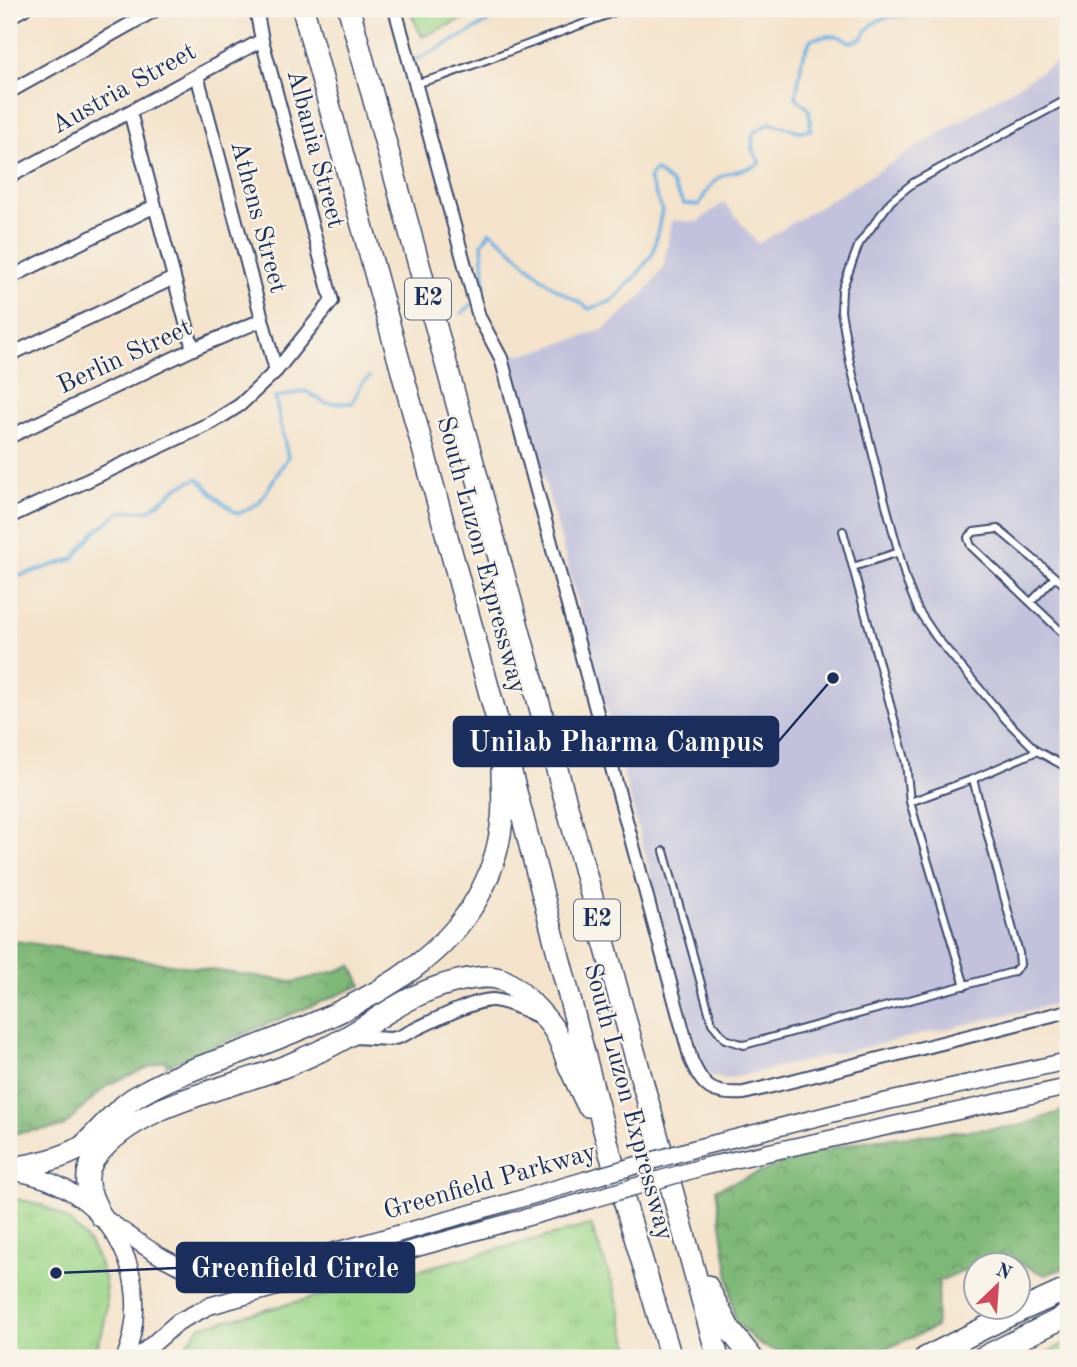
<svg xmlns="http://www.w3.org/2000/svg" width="1077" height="1367" font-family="'Old Standard TT',serif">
<defs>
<pattern id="grass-tufts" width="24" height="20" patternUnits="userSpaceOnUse" patternTransform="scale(1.75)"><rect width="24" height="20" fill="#9ed78a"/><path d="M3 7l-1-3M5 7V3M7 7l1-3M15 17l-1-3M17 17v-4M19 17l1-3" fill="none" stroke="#88b97a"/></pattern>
<pattern id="forest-crowns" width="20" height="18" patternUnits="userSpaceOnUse" patternTransform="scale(1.75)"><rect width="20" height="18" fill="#7eb876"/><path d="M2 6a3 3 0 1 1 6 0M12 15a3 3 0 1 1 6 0" fill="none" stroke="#669664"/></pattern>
</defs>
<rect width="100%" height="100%" fill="#f7f3e8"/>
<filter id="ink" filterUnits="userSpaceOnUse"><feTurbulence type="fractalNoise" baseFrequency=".0143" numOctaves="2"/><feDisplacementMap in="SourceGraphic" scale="14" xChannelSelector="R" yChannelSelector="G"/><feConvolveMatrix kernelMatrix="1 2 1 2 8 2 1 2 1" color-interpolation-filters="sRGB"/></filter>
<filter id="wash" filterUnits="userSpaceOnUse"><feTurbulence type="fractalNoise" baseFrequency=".00686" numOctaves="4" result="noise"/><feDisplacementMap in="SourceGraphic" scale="28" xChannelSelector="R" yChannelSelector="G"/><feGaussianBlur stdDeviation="1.57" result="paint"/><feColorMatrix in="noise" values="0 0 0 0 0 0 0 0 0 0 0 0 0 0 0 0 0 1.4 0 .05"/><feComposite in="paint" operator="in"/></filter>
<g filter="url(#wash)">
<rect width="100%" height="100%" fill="#f4e3ca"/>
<path fill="#c2c2dc" d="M1068,55v946l-341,78 -15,-3 -9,-7 -192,-714 23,-3 69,-22 38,-33 22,-28 9,-49 25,2 27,-20 34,42z"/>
<path fill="url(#grass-tufts)" stroke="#5c8374" stroke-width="2" d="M9,1199c81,4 122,91 82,159h-82z
M591,1225l23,63 18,70h-457l25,-31z
M1068,1342v16h-32z"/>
<path fill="url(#forest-crowns)" stroke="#4c746a" stroke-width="2" d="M9,940l285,42 46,-12 11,-5 11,20 -196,81 -1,-6 -58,25 -44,42 -54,7z
M1068,1109v158l-23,8 -44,-21 -62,27 -3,46 -60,26 -28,5h-48l-40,-13 -25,-24 -19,-132 92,-35 61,-14 150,-14z"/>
<path fill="#9ed78a" stroke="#5c8374" stroke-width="2" d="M409,9h65l2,4 -54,24z"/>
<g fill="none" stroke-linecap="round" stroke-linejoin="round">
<path stroke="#6bb2e2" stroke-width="3.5" d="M414,61l58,-30 36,-22
M478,296l7,-9 -3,-43 8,-13c21,16 37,35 58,52 13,11 28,15 41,26l23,-8 25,-26 16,-22 9,-43 -13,-31 6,-9 17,14 12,20 15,1c5,-10 12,-22 21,-28 12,-7 28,-6 40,-14l-8,-14 1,-16 17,-10 29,8 12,-1 -2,-20 -13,-13 6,-38 9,-20c15,-3 26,-7 39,3l11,-3c21,-35 40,-16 69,-30
M462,313l9,-8
M9,579l64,-20 21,-26 26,-21 30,-2 28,-23 20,-9 20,21 20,15 21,-11 29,-46 -13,-59 31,-7 19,12h27l10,-20 8,-6"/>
</g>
</g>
<g filter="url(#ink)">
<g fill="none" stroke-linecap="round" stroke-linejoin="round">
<defs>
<path id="lane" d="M414,84l29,-8 180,-67
M1068,99l-155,84 -22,18 -32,43 -17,46 -1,21 9,52 28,112 28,105 12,30 18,27 71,84 30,30 31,17
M843,531l63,232 4,39 55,184
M853,567l46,-15
M1068,588l-70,-59 -24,3 -6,6 3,8 97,92
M1031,602l24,-25
M910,802l63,-23 64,-28
M664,851l48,172 13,16 19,6 269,-73 7,-7 -1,-12 -46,-174"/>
<path id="street" d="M395,9l84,308 22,41 190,702c13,29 21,35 53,33l324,-82
M9,17l15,-8
M197,75l79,296
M9,92l148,-83
M130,112l63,237
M9,177l253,-137
M9,278l146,-72
M9,355l165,-77
M9,437l184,-88 69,-29
M9,517l204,-95 27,-17 36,-34 56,-70 -70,-261 -6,-31
M354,1037l36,2 9,-2c20,-9 74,-38 94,-37 14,1 30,9 42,15"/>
<path id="secondary" d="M700,1147l143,-36 225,-50
M706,1166l362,-79
M11,1172c93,10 148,100 114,186
M101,1216c33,22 68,52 107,59 43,6 90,-14 131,-25 82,-22 164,-46 246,-70
M137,1358l41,-36 31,-16 380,-106"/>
<path id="highway" d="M303,9l199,729 108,415 61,205
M349,9l369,1349
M9,1169c26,-5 50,-9 73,-22 21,-20 38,-43 64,-56 34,-19 72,-30 109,-44 108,-41 235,-96 247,-228 2,-16 0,-32 0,-48
M101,1216c-10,-20 -21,-37 -6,-58 44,-59 139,-68 203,-97 13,-6 26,-11 38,-18 45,-24 75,-53 127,-63 12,-2 25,-5 37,-1 15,4 48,40 56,54 6,11 9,24 14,35 6,13 12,26 18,38
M707,1286l23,44 22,28
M925,1358l79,-40 64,-29
M982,1358l86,-43"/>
</defs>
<use href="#lane" stroke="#3c4a6e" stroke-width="10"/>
<use href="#street" stroke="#3c4a6e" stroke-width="16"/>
<use href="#secondary" stroke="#3c4a6e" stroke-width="19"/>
<use href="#highway" stroke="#3c4a6e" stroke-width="24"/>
<use href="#lane" stroke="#fff" stroke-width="6"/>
<use href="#street" stroke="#fff" stroke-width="12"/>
<use href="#secondary" stroke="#fff" stroke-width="16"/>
<use href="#highway" stroke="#fff" stroke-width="21"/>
<defs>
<path id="secondary-bridge" d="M585,1180l115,-33
M589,1200l117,-34"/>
</defs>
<use href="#secondary-bridge" stroke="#3c4a6e" stroke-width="19" stroke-linecap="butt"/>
<use href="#secondary-bridge" stroke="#fff" stroke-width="16"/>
</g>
</g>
<g text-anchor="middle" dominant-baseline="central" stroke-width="5" stroke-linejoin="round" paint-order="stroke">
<g fill="#f7f3e8" stroke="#5d6a87" stroke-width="2">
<rect x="405" y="278.5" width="46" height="41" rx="5"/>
<rect x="574" y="899.5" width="46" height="41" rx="5"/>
</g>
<g font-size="24" font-weight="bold" fill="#1b2f5e">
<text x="428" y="299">E2</text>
<text x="597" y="920">E2</text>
</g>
<g font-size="26" fill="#1b2f5e" stroke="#f7f3e8">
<text transform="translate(124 89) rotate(-29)">Austria Street</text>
<text transform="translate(315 149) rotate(75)">Albania Street</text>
<text transform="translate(258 217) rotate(75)">Athens Street</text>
<text transform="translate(125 357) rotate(-25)">Berlin Street</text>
<text transform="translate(481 555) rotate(75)">South Luzon Expressway</text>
<text transform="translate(628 1102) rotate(75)">South Luzon Expressway</text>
<text transform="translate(490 1182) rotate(-16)">Greenfield Parkway</text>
</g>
</g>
<path fill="none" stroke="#1b2f5e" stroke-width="2.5" d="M833 678L778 742M56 1273L177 1268"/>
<g fill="#1b2f5e" stroke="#f7f3e8" stroke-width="2.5">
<circle cx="833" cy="678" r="7"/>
<circle cx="56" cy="1273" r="7"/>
</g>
<g fill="#1b2f5e" stroke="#1b2f5e" stroke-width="2.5">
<rect x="454" y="717" width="324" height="49" rx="7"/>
<rect x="177" y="1243" width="237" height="49" rx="7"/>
</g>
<g font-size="28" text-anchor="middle" font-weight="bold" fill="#fff">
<text x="616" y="751">Unilab Pharma Campus</text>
<text x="295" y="1277">Greenfield Circle</text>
</g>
<rect width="1077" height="1367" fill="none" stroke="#f7f3e8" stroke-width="35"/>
<g transform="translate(997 1286) rotate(25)"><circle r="33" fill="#f7f3e8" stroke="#9fa5b1" stroke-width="2"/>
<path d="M0-5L12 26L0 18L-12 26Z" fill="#d1495b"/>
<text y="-10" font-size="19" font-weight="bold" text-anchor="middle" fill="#1b2f5e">N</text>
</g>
</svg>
